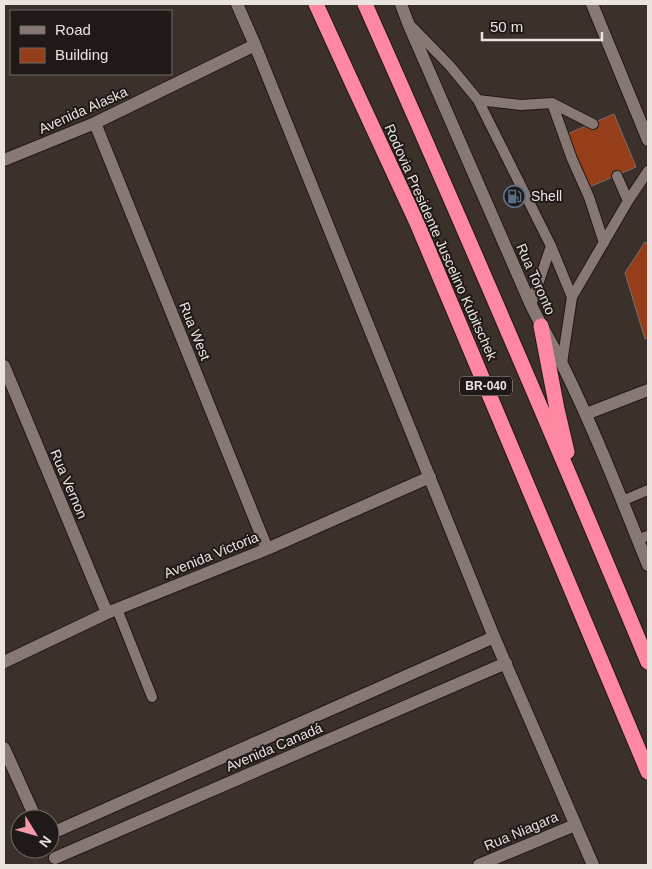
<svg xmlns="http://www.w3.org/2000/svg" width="652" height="869" font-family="Helvetica,sans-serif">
<rect width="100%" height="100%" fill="#3c302b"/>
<path fill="#963d19" stroke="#7d6e69" d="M614,114l22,53 -49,21 -22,-53z
M645,242l3,1v95l-3,1 -20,-66z"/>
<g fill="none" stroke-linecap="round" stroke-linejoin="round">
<defs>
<path id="lane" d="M412,27l38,39 28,34 73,146 21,51 -10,66
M478,100l43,5 31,-2 20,56 17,38 15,46
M552,103l41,21
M617,176l11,25
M572,297l56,-96 20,-30
M531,305l20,-59
M622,501l26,-11
M638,539l10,-3
M117,609l35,88"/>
<path id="street" d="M237,4l18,41 239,592 99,228
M592,4l56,136
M95,123l172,426
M4,160l91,-37 160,-78
M4,366l103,247
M586,414l62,-24
M4,662l103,-49 160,-64 163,-72
M4,748l32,71
M50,834l444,-197
M55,858l451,-195
M479,865l96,-40"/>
<path id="secondary" d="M401,4l7,19 123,282c10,21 22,40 32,61 32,65 58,132 85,199"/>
<path id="highway" d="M316,4l32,70 69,149 231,549
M365,4c97,218 191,438 283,658
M541,326l16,83 10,43"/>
</defs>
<use href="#lane" stroke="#221714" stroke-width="12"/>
<use href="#street" stroke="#221714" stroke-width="14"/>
<use href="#secondary" stroke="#221714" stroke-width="14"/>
<use href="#highway" stroke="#221714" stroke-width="17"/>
<use href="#lane" stroke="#877873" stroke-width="10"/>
<use href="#street" stroke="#877873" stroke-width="12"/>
<use href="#secondary" stroke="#877873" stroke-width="12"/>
<use href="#highway" stroke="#fe87a1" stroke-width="15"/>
</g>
<defs>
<symbol id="fuel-ring" viewBox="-11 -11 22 22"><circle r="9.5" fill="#1f1917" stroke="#5c6f8a" stroke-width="1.5"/><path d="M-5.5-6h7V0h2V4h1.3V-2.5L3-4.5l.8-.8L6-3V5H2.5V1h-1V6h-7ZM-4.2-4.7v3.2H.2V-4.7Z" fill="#5c6f8a"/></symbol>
</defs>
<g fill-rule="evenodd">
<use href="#fuel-ring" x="502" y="184" width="25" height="25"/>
</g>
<g text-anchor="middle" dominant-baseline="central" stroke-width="4" stroke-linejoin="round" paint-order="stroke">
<rect fill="#1f1917" stroke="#aea6a4" stroke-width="1" x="460" y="376.5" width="52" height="19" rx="4"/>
<g font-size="12" font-weight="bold" fill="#ebe3e0">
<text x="486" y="386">BR-040</text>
</g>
<g font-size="14" fill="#ebe3e0" stroke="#1f1917">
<text transform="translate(83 110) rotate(-24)">Avenida Alaska</text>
<text transform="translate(441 242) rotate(66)">Rodovia Presidente Juscelino Kubitschek</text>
<text transform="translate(536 279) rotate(66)">Rua Toronto</text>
<text transform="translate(195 331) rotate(68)">Rua West</text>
<text transform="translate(69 484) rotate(67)">Rua Vernon</text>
<text transform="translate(211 555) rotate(-22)">Avenida Victoria</text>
<text transform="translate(274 747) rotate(-23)">Avenida Canadá</text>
<text transform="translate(521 831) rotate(-23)">Rua Niagara</text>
</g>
<g font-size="14" fill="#ebe3e0" stroke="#1f1917" text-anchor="start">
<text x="531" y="196">Shell</text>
</g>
</g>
<rect width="652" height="869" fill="none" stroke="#ebe3e0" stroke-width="10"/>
<rect x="10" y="10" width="162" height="65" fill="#1f1917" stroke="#716a67"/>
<rect x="20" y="26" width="25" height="8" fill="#877873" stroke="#716a67"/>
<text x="55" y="35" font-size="15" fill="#ebe3e0">Road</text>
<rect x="20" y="48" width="25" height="15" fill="#963d19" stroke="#716a67"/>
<text x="55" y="60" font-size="15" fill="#ebe3e0">Building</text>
<g transform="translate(35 834) rotate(127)"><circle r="24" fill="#1f1917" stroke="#716a67"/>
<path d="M0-4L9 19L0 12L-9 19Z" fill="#f39aa7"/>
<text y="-8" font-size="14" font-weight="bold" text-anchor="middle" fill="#ebe3e0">N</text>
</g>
<path d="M482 32v8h120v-8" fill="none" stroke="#ebe3e0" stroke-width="2.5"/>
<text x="490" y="32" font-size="15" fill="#ebe3e0" stroke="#1f1917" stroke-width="4" paint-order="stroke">50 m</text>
</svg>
